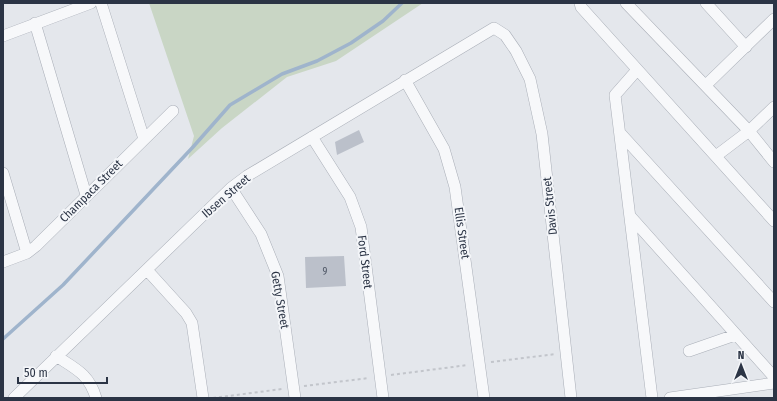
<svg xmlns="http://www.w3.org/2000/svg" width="777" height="401" font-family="'Fira Sans Condensed',sans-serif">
<rect width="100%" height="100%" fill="#e4e7ec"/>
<path fill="#c9d6c5" d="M149,3h274l-87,58 -49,16 -65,51 -34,31 6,-23z"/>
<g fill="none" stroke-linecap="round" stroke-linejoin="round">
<path stroke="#9fb4cc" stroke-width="3.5" d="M3,339l60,-54 130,-138 37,-42 52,-31 35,-13 34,-18 32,-22 19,-18"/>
</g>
<path fill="#bbc0ca" d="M359,130l5,12 -27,13 -2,-13z
M344,256l2,30 -40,2 -1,-31z"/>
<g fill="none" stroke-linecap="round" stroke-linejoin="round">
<defs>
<path id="minor" d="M101,3l43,136
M580,3l1,4 193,214
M626,3l123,128 25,31
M706,3l40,44
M35,23l51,172
M3,36l88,-33
M637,70l-22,25 37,303
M405,80l39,69 11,38 29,211
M706,85l68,-66
M621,134l153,168
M312,137l38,60 11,30 22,171
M716,156l33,-25 25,-24
M3,173l24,80
M231,188l30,46 17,42 17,122
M630,216l144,161
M3,262l24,-9 9,-7 137,-135
M147,270l39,43 6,10 11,75
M689,351l46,-16
M56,356c20,13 33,18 40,42
M14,398l217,-210 16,-12 247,-148 11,7 11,16 14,28 12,55 29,264
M670,398l104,-15"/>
</defs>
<use href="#minor" stroke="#a9aeb7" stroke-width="12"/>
<path stroke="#c2c5cb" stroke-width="2" stroke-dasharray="3 3" stroke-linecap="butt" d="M491,362l65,-8
M391,375l77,-10
M304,386l65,-8
M213,398l69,-9"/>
<use href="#minor" stroke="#f7f8fa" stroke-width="11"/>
</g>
<g text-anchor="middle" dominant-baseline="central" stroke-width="4" stroke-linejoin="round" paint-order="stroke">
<g font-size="10" fill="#4f5766">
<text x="325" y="272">9</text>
</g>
<g font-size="12" fill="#2b3445" stroke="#f4f6f9">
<text transform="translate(91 191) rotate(-45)">Champaca Street</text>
<text transform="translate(226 196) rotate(-41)">Ibsen Street</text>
<text transform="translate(550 206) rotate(-96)">Davis Street</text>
<text transform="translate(462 233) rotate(82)">Ellis Street</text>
<text transform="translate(365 262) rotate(83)">Ford Street</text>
<text transform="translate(280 300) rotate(80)">Getty Street</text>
</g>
</g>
<rect width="777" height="401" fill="none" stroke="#2b3445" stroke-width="8"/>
<g transform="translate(741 365)" stroke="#f4f6f9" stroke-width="3" paint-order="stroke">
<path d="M0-3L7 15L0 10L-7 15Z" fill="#2b3445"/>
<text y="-6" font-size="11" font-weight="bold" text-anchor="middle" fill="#2b3445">N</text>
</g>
<path d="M18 377v6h89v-6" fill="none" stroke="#2b3445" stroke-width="2"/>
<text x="24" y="377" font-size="12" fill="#2b3445" stroke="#f4f6f9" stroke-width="3" paint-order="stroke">50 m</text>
</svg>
